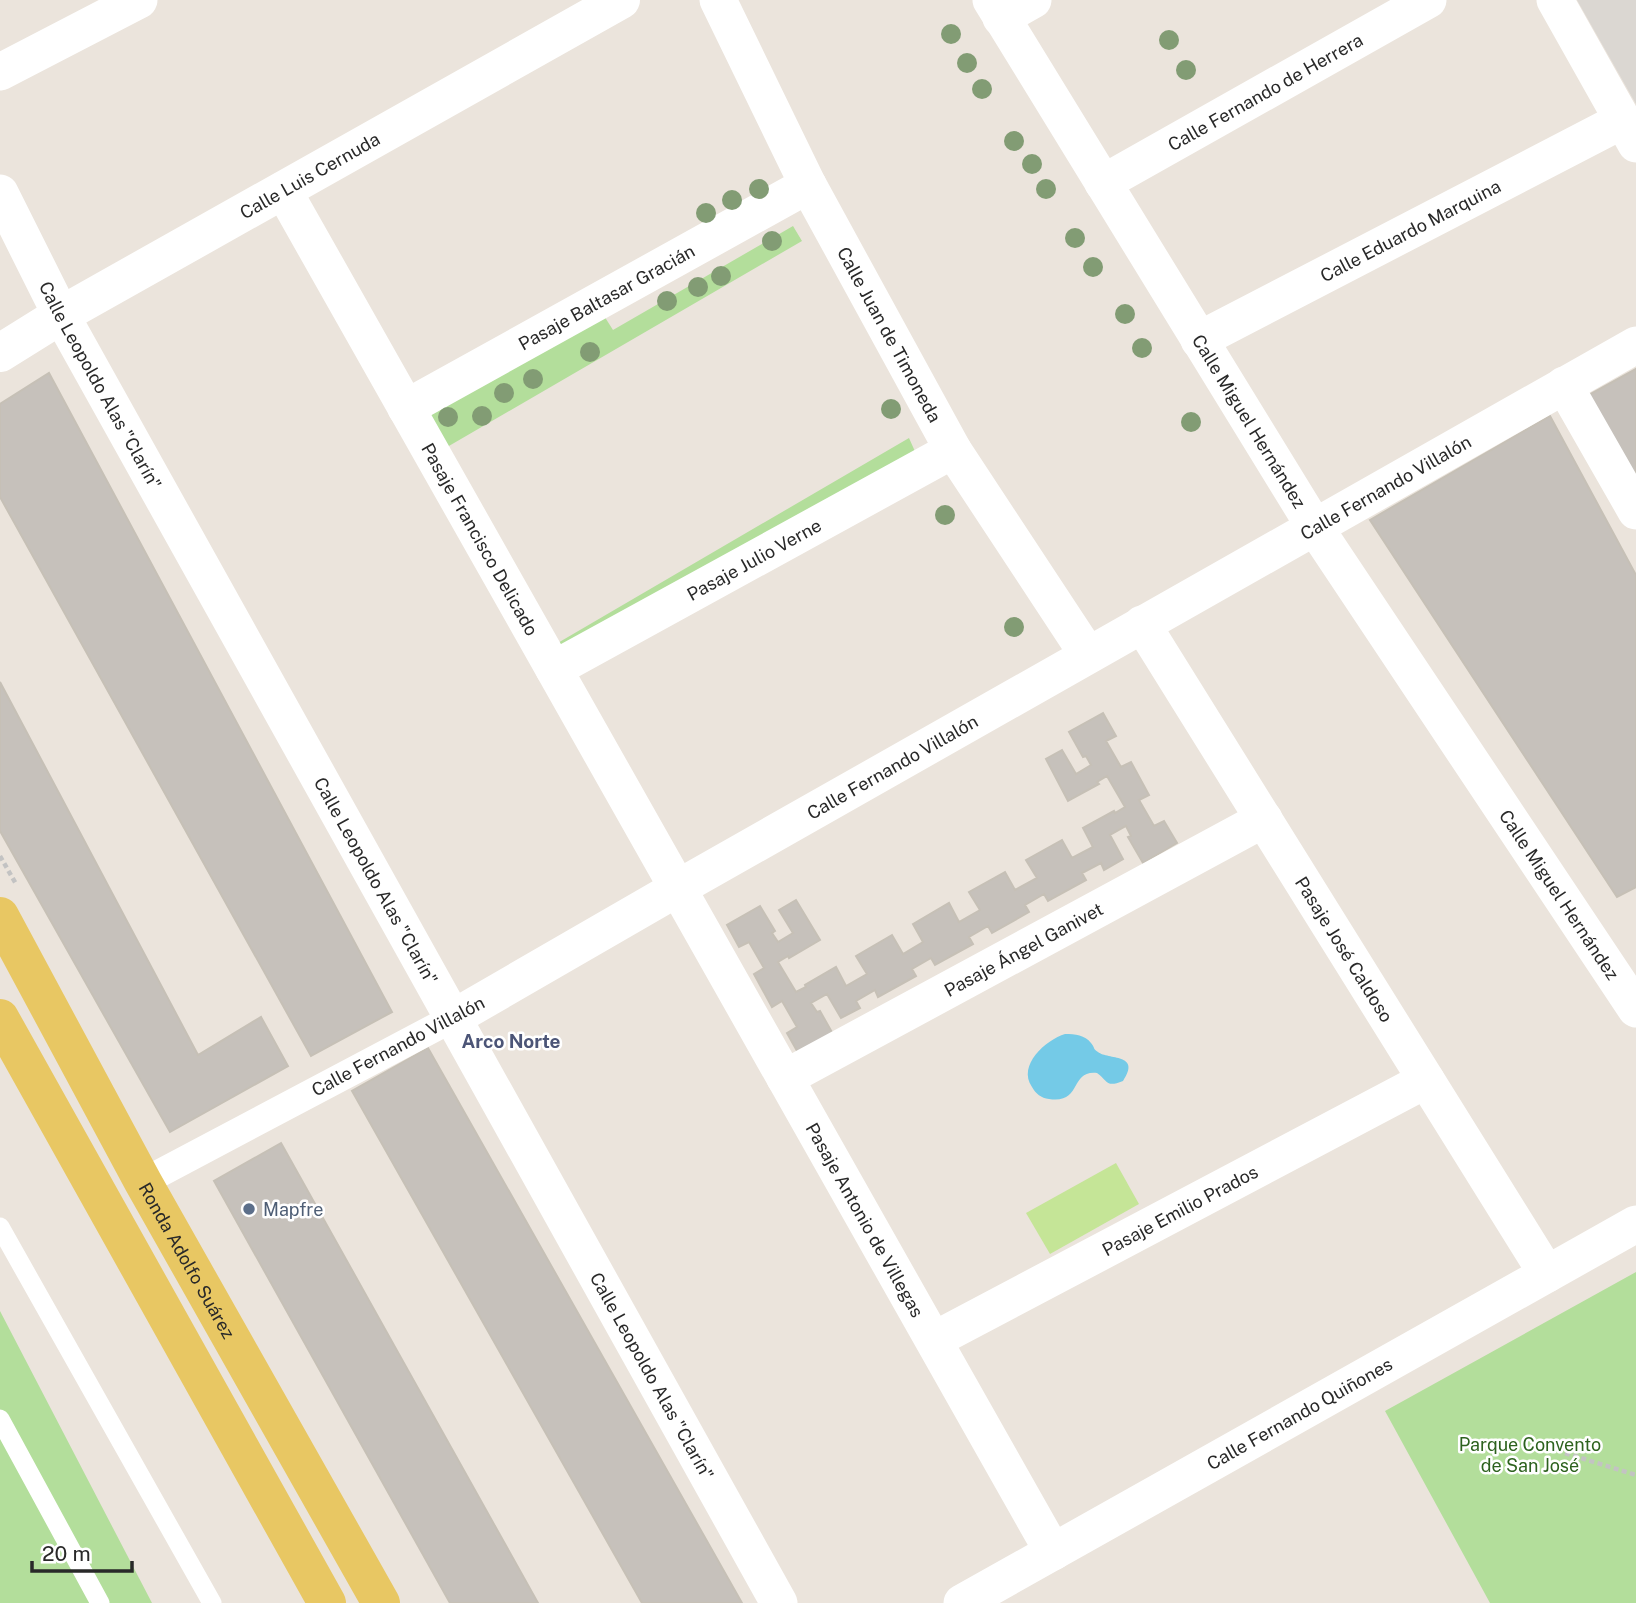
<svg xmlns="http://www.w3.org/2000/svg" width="1636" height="1603" font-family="'Public Sans',sans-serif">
<rect width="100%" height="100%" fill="#ebe4dc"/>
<path fill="#b3de9b" d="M793,226l9,15 -360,209 -19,-35 178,-104 12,19z
M909,438l17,38 -360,192 -10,-24z
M1636,1272v331h-146l-105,-192z
M0,1311l152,292h-152z"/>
<path fill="#c5e597" d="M1116,1163l23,41 -89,50 -24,-41z"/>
<path fill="#dbd7d2" d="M1577,0h59v104z"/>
<path fill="#74cae7" d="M1065,1034c10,0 20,1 26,9 5,6 1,5 7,9 10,8 44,1 25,29 -17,7 -15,0 -26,-8 -28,-3 -14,31 -48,26 -8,-1 -13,-5 -17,-12 -15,-22 14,-47 33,-53z"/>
<path fill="#c6c1bb" stroke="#c6c0b6" stroke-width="2" d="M1636,369v109l-47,-83z
M49,373l343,639 -81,44 -311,-559v-93z
M1550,416l86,159v312l-19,10 -247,-377z
M0,682l198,373 63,-38 27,49 -118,66 -170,-301z
M1103,713l13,23 -10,5 15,26 10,-5 18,33 -10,5 15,26 10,-5 13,22 -34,20 -15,-26 3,-1 -5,-10 -16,9 13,24 -19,11 -3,-7 -19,10 4,7 -38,21 -4,-7 -19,11 4,7 -37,21 -4,-7 -19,11 4,7 -38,21 -4,-7 -19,11 4,7 -38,21 -3,-7 -19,11 4,7 -19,10 -14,-24 -16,9 6,9 3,-1 14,25 -34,20 -13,-23 10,-6 -15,-26 -10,6 -18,-33 10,-6 -15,-26 -10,5 -12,-22 33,-19 15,25 -3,2 6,9 15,-9 -14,-23 17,-10 24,40 -31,18 -1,-2 -10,6 18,30 10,-5 -1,-2 31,-18 10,19 21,-12 -11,-18 36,-21 11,19 20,-12 -10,-18 36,-21 10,19 21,-12 -11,-18 36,-20 10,18 22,-12 -11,-18 36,-20 10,18 21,-11 -10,-19 31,-17 1,2 10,-6 -18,-31 -10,6 2,2 -31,17 -22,-42 16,-9 14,24 15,-9 -5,-9 -3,1 -14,-25z
M428,1048l314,555h-100l-290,-512z
M281,1143l257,460h-88l-236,-422z"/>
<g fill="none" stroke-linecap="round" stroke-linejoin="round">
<path stroke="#c3c3c3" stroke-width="4.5" stroke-dasharray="5 3.5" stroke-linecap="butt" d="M0,856l16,28
M1565,1453l71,22"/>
<path stroke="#fff" stroke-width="19" d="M0,1227l212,376
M0,1419l100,184"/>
<path stroke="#fff" stroke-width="28" d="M143,1182l310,-164"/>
<g stroke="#fff" stroke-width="37">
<path id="s1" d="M718,0l90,185 145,265 135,205"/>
<path id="s2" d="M991,0l323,526 322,483"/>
<path d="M1555,0l81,144"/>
<path d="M1001,18l32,-18"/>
<path d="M0,72l139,-72"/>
<path id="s3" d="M1103,183l325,-183"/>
<path id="s4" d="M283,190l770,1362"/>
<path id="s5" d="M0,193l61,122 718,1288"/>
<path id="s6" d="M1199,340l424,-220"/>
<path d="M1564,385l72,126"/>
<path id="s7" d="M406,408l402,-223"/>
<path id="s8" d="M1142,624l405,650"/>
<path id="s9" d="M554,669l399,-219"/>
<path id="s10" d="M453,1018l225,-130 958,-543"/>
<path id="s11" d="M785,1078l479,-259"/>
<path id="s12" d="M934,1340l492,-260"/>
<path id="s13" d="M962,1603l674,-379"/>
</g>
<path stroke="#fff" stroke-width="38" id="s14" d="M0,353l61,-38 560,-315"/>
<g stroke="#e8c763" stroke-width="38">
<path id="s15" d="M0,916l143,266 238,421"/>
<path d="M0,1018l327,585"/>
</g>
</g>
<g fill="#829c74">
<circle cx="951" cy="34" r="10"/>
<circle cx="1169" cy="40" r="10"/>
<circle cx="967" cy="63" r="10"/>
<circle cx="1186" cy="70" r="10"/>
<circle cx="982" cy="89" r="10"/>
<circle cx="1014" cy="141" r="10"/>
<circle cx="1032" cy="164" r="10"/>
<circle cx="759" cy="189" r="10"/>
<circle cx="1046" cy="189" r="10"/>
<circle cx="732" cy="200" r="10"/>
<circle cx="706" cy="213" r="10"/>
<circle cx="1075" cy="238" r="10"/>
<circle cx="772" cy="241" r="10"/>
<circle cx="1093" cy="267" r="10"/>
<circle cx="721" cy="276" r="10"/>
<circle cx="698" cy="287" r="10"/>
<circle cx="667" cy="301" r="10"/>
<circle cx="1125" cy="314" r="10"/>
<circle cx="1142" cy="348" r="10"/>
<circle cx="590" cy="352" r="10"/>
<circle cx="533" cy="379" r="10"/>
<circle cx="504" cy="393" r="10"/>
<circle cx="891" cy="409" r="10"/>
<circle cx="482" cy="416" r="10"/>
<circle cx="448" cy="417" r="10"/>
<circle cx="1191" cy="422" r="10"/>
<circle cx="945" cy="515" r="10"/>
<circle cx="1014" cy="627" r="10"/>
</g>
<circle fill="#5c6f8a" stroke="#fff" stroke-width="2.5" cx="249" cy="1209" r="7"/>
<g text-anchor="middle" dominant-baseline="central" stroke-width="5" stroke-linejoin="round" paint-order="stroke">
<g font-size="18" fill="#292929" stroke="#fff">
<text stroke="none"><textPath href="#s3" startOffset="186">Calle Fernando de Herrera</textPath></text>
<text stroke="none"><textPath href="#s14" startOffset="357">Calle Luis Cernuda</textPath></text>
<text stroke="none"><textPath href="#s6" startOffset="238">Calle Eduardo Marquina</textPath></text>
<text stroke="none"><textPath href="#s7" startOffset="229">Pasaje Baltasar Gracián</textPath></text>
<text stroke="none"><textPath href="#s1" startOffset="376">Calle Juan de Timoneda</textPath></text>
<text stroke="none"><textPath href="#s5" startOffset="217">Calle Leopoldo Alas "Clarín"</textPath></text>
<text stroke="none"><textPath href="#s2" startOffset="494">Calle Miguel Hernández</textPath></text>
<text stroke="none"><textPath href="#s10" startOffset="1073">Calle Fernando Villalón</textPath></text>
<text stroke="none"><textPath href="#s4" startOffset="401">Pasaje Francisco Delicado</textPath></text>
<text stroke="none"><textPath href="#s9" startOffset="228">Pasaje Julio Verne</textPath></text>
<text stroke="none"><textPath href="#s10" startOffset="506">Calle Fernando Villalón</textPath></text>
<text stroke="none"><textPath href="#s5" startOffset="784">Calle Leopoldo Alas "Clarín"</textPath></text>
<text stroke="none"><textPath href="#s2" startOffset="1060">Calle Miguel Hernández</textPath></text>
<text stroke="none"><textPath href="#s11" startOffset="271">Pasaje Ángel Ganivet</textPath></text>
<text stroke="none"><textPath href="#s8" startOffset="383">Pasaje José Caldoso</textPath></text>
<text transform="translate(398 1046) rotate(-28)">Calle Fernando Villalón</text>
<text stroke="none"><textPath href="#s12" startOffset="278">Pasaje Emilio Prados</textPath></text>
<text stroke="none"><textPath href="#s4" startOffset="1183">Pasaje Antonio de Villegas</textPath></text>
<text stroke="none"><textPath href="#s15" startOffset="392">Ronda Adolfo Suárez</textPath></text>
<text stroke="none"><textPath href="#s5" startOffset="1351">Calle Leopoldo Alas "Clarín"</textPath></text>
<text stroke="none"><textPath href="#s13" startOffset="387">Calle Fernando Quiñones</textPath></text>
</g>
<g font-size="18" fill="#4e5e75" stroke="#fff" text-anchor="start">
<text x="263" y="1209">Mapfre</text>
</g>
<g font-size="18" fill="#2d621e" stroke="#fff">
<text x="1530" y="1444">Parque Convento<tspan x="1530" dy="21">de San José</tspan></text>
</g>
<g font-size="19" font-weight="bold" fill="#4c5577" stroke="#fff">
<text x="511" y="1041">Arco Norte</text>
</g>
</g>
<path d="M32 1561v10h100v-10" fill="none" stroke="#292929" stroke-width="3.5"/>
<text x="42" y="1561" font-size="21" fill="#292929" stroke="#ffffff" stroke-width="5" paint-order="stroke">20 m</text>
</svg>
